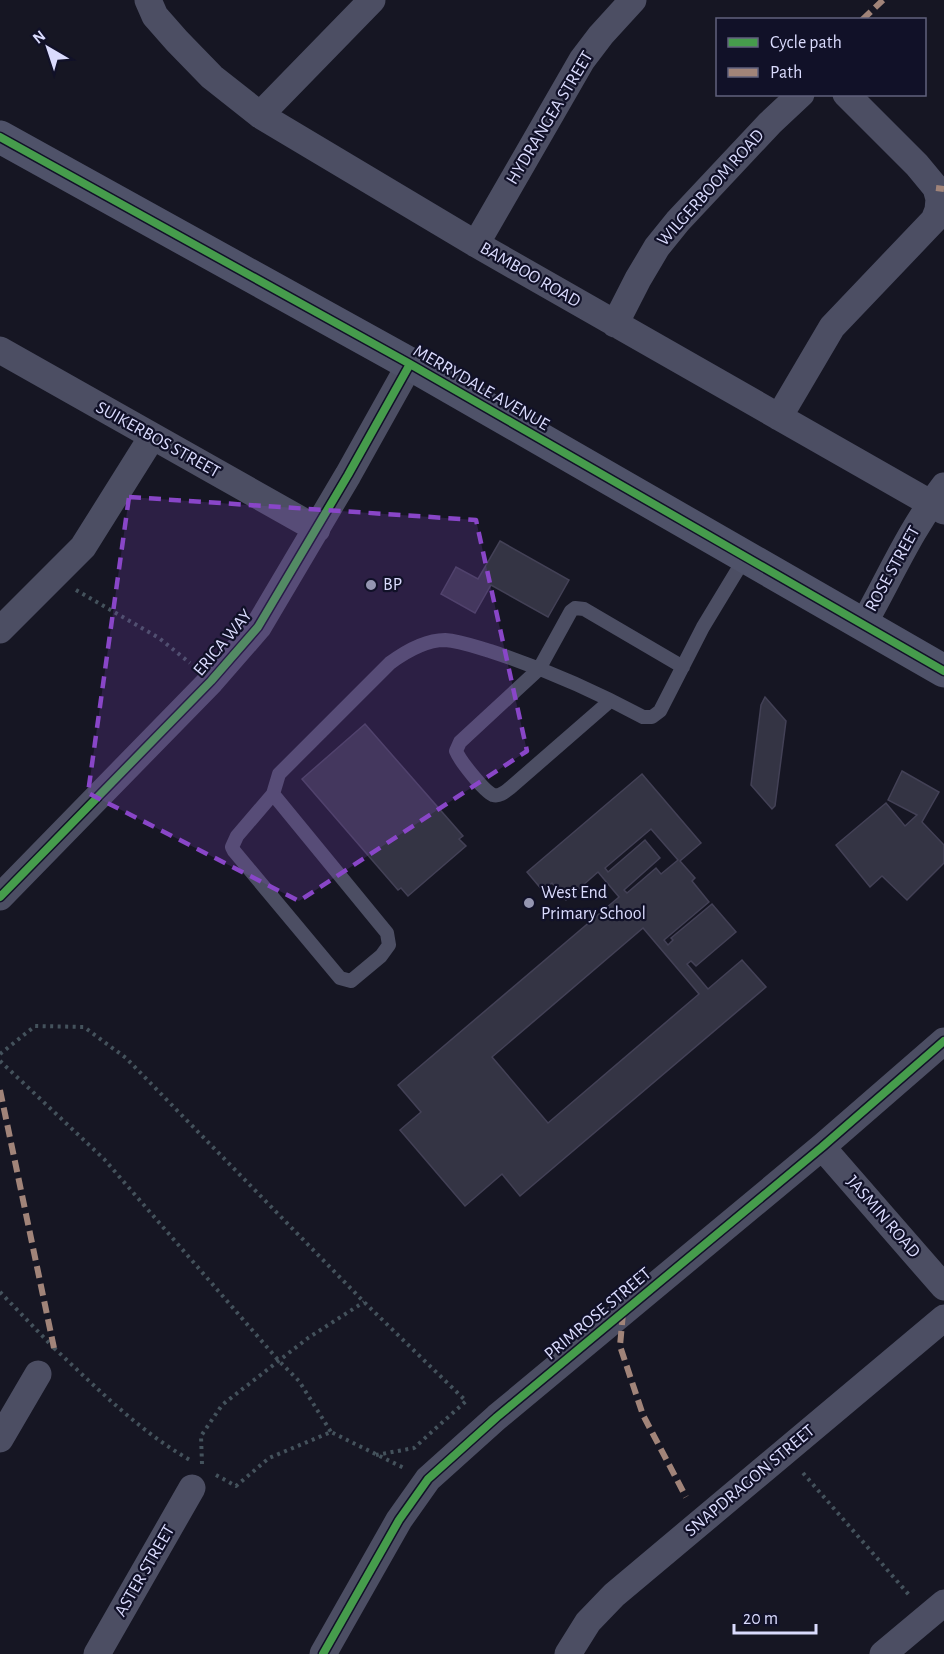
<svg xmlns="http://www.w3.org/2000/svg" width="944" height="1654" font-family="'Alegreya Sans',sans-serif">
<rect width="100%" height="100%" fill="#161623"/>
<path fill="#343444" stroke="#434156" stroke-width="1.5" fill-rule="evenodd" d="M500,541l69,39 -21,37 -57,-32 -16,28 -34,-19 15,-27 22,12z
M765,697l21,24 -11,85 -3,3 -21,-24 10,-80z
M365,724l98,112 -4,3 7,7 -58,50 -7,-8 -3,2 -96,-111z
M902,771l37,21 -17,30 22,23v18l-37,37 -25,-24 -12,11 -34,-42 50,-42 19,23 12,-11 -29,-15z
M642,774l59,69 -21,18 15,17 -3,3 17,21 -45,38 4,5 5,-5 -2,-2 41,-34 24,28 -40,34 -5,-5 -4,3 21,25 34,-29 24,27 -246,209 -18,-22 -37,32 -65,-76 21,-18 -23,-27 221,-188 -21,-25 -32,28 -14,-17 -9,8 -16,-19zM651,829l27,31 -17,14 -5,-6 -29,25 -3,-3 36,-32 -15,-18 -37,32 -3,-4zM643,928l56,66 -151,129 -56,-66z"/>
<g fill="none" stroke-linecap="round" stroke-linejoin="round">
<path stroke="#44525c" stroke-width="4" stroke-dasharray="3 4.5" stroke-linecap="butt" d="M76,590l83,48 31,25
M0,1054l35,-28 49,1 42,31 238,244 102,99 -52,47 -38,7
M0,1061l104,98 175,202 20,20 32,51
M0,1292l54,56 -1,2
M54,1348c43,40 85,83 136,112
M202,1464l-1,-28 21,-31 86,-67 56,-36
M803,1473l107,123
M216,1475l20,11 33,-28 62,-26 73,36"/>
<path stroke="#4c4e63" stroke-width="14" d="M610,701l-100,87c-4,3 -10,9 -17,7 -9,-4 -33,-34 -37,-44l4,-9 79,-73 32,-58 4,-3 9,1 99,58
M273,794l114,139 2,12 -8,11 -30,25 -11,-3 -106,-127 -2,-4 5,-11 36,-42 6,-20 111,-111c15,-11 36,-23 55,-23 15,1 31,7 45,11 52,17 105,40 153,66h9l8,-6 43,-84 43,-71"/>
<path stroke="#4c4e63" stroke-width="27" d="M148,0l7,16 22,25 35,36 48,38 216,129 468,267
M260,115l112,-115
M476,244l106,-184 19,-25 32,-35
M615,324l23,-45 19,-32 21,-26 92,-98 31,-29
M0,350l317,179
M779,417l53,-90 102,-107 4,-10 1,-11 -3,-11 -19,-23 -71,-71
M864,623c26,-46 47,-95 80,-137
M0,630l83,-83 69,-110
M0,897l211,-216 47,-54 90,-152 62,-111
M822,1147l122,140
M0,1439l38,-65
M97,1654l95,-166
M323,1654l76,-134 29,-41 69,-62 325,-270 122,-106
M568,1654l20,-32 26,-27 330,-277
M883,1654l61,-51"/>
<path stroke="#4f5269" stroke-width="33" d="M0,137l410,227 534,307"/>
<path stroke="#a18479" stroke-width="6" stroke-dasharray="12 6" stroke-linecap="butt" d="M862,20l21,-20
M936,188l8,1
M0,1090l54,258
M623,1313l-3,33 23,69 43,82"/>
<defs>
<path id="cycleway" d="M0,137l410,227 534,307
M0,897l211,-216 47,-54 90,-152 62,-111
M323,1654l76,-134 29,-41 69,-62 325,-270 122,-106"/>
</defs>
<use href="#cycleway" stroke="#111128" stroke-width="11"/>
<use href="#cycleway" stroke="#469c4c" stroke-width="8"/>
</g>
<path fill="#8946c8" fill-opacity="0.2" stroke="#8946c8" stroke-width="4.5" stroke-dasharray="12 8" stroke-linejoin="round" d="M129,497l347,23 51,231 -228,150 -211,-108z"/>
<g fill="#9596b1" stroke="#111128" stroke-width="2">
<circle cx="371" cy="585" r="6"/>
<circle cx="529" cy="903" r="6"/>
</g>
<g text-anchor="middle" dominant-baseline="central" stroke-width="4.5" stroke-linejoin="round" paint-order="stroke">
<g font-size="18" fill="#dadbfd" stroke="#111128">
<text transform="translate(550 118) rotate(-59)">HYDRANGEA STREET</text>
<text transform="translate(711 188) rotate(-48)">WILGERBOOM ROAD</text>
<text transform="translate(530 275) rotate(30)">BAMBOO ROAD</text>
<text transform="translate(481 388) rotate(30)">MERRYDALE AVENUE</text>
<text transform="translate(158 440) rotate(29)">SUIKERBOS STREET</text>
<text transform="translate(893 569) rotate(-61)">ROSE STREET</text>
<text transform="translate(223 643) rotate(-50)">ERICA WAY</text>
<text transform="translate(883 1217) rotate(49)">JASMIN ROAD</text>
<text transform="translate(598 1314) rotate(-40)">PRIMROSE STREET</text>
<text transform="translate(750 1481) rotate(-40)">SNAPDRAGON STREET</text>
<text transform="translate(145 1571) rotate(-60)">ASTER STREET</text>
</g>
<g font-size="18" fill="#dadbfd" stroke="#111128" text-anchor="start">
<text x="383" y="585">BP</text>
<text x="541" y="893">West End<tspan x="541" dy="21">Primary School</tspan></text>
</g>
</g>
<rect x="716" y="18" width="210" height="78" fill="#111128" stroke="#61627d" stroke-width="1.5"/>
<rect x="728" y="38" width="30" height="9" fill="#469c4c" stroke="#61627d" stroke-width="1.5"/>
<text x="770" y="48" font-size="18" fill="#dadbfd">Cycle path</text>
<rect x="728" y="68" width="30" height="9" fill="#a18479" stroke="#61627d" stroke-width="1.5"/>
<text x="770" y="78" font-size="18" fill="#dadbfd">Path</text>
<g transform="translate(48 48) rotate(321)" stroke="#111128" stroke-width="4.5" paint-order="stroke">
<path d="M0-4.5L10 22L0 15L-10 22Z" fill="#dadbfd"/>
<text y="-9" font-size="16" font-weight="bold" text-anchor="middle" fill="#dadbfd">N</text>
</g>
<path d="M734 1624v9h82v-9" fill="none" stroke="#dadbfd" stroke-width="3"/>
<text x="743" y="1624" font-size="18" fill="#dadbfd" stroke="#111128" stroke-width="4.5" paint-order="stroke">20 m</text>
</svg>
